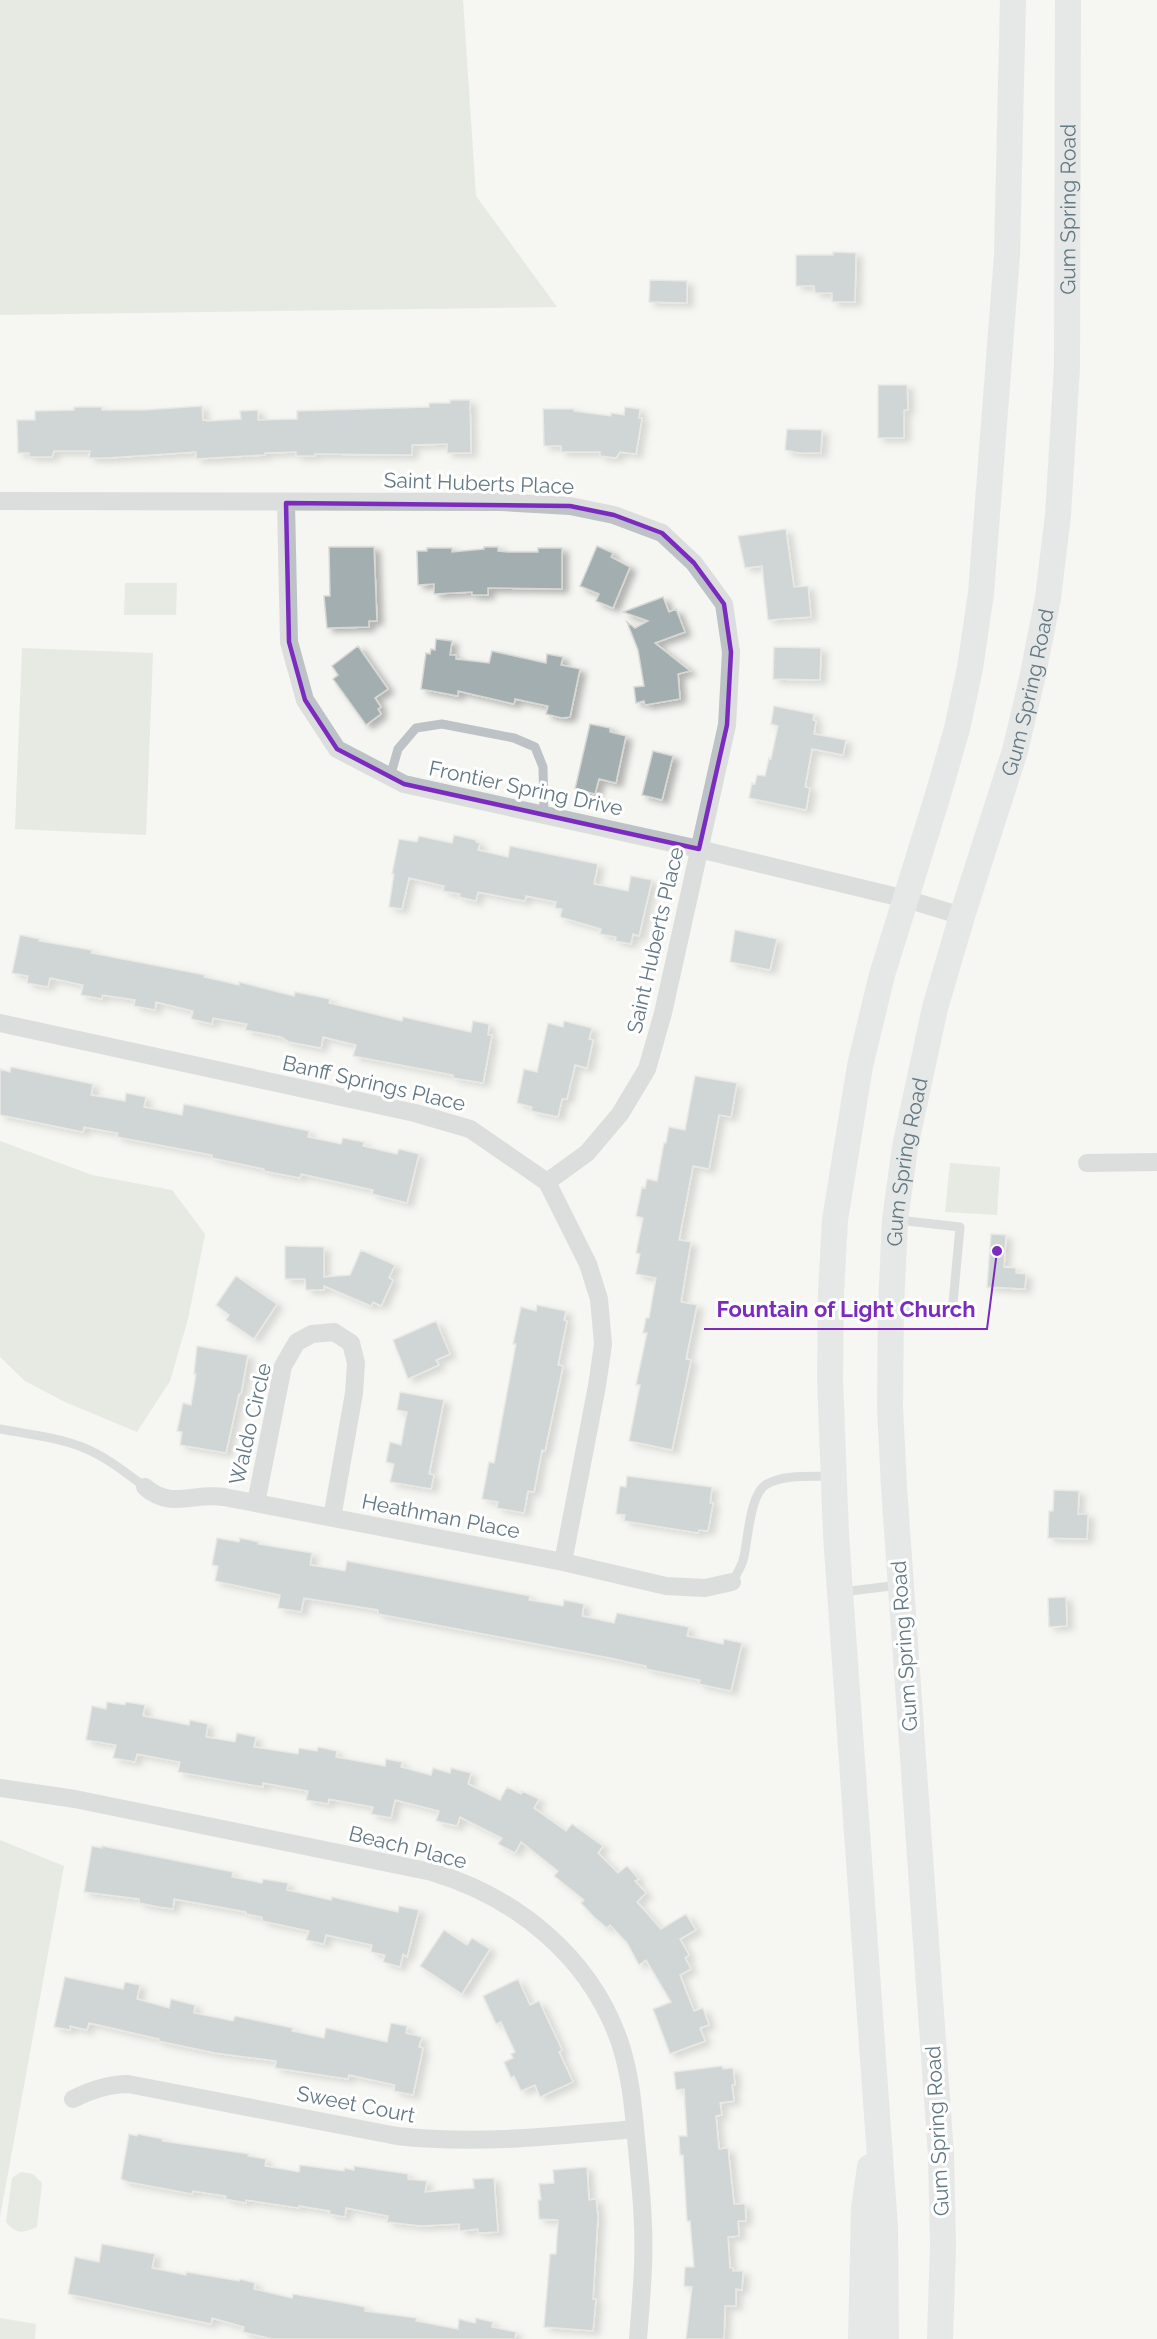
<svg xmlns="http://www.w3.org/2000/svg" width="1157" height="2339" font-family="Raleway,sans-serif">
<defs>
<filter id="shadow"><feDropShadow dx="6" dy="4" stdDeviation="3" flood-color="#0004"/></filter>
</defs>
<rect width="100%" height="100%" fill="#f5f5f2"/>
<path fill="#d5dad1" d="M0,0h463l13,196 81,111 -557,8z
M125,583h52l-1,32h-52z
M22,648l131,5 -7,182 -131,-6z
M0,1141l92,34 80,15 33,44 -17,85 -18,62 -33,51 -72,-30 -40,-21 -25,-24z
M950,1163l50,4 -3,48 -52,-3z
M0,1840l64,26 -64,351z
M21,2172l12,2 9,9 -5,44c-14,6 -20,8 -31,-5l6,-44z
M0,2318l36,6 -1,15h-35z"/>
<path fill="#a3aeb1" stroke="#d7d7d4" stroke-width="1.5" filter="url(#shadow)" d="M833,252l23,1 -1,49h-23v-9h-17l-1,-7h-18v-31h37z
M650,280l37,1v22l-38,-1z
M878,385h29l1,25h-4v28h-26z
M450,400h20l1,53h-24v-9l-35,1v10l-97,-1v2h-19v-4l-31,1v2l-69,4v-7l-88,6h-19l1,-7h-36l-2,6h-23v-4h-11l-1,-33h18v-9l39,-1v-3h28v3h42l58,-4 1,14 6,1 32,-2 -1,-8 18,-1v10l39,-1v-8l132,-4v-4h21z
M625,407l15,2 -1,9h3l-6,36 -16,-2 -4,6 -16,-2v-4h-39v-6h-17l-1,-37h31v2l37,5v-3l13,2z
M787,429l35,1 -1,23h-22l-14,-3z
M786,529l8,58 14,-1 3,31 -43,3 -6,-54 -17,2 -7,-32z
M597,546l16,7 -2,4 19,10 -17,41 -17,-7 3,-7 -19,-8z
M329,547h45l3,74h-8v6l-42,1 -3,-32h6z
M484,547h14v4l10,1h30v-4h24v41l-74,-1v7h-16v-3l-38,2v-10l-16,1 -1,-34h10v-3h25v4l32,-3z
M663,597l6,15 7,-3 9,23 -30,11 35,28 -12,3 2,25 -35,6 -1,-4 -8,2 -2,-16 10,-1 -6,-36 -11,-28 8,6 13,-7 -25,-9z
M436,639l16,2 -2,14h6v4l33,4 3,-12 54,12 1,-9 16,3 -2,8 19,4 -10,48 -8,1 -16,-4 2,-8 -33,-7 -1,5 -56,-13v5l-37,-7 5,-36 4,1 1,-5 4,1z
M358,646l30,43 -13,9 6,9 -3,2 3,5 -15,11 -33,-46 5,-4 -6,-9z
M774,647l47,1 -1,32 -47,-1z
M774,706l40,8 -1,6 3,1 -2,13 32,6 -3,15 -31,-6 -7,38 5,1 -4,22 -57,-12 3,-15 3,1 2,-9 8,1 4,-18 2,1 7,-33 -7,-2z
M590,724l20,4v4l16,4 -10,47 -17,-4 -4,15 -20,-5z
M653,751l20,5 -11,44 -20,-5z
M454,835l22,5v2l4,1 -2,7 30,7 2,-11 88,18 -4,20 34,7 3,-15 21,4 -13,56 -6,-2 -2,10 -16,-3 1,-4 -16,-3 1,-5 -41,-12 2,-8 -7,-1 1,-6 -30,-6 -1,5 -47,-9 -2,9 -17,-4 1,-3 -17,-3 1,-5 -35,-8 -7,31 -13,-2 5,-33h-2l7,-35 18,3 2,-6 33,7z
M735,930l42,9 -7,31 -40,-8z
M20,935l20,4 -1,2 53,9 -1,3 114,22 -1,2 35,8v-3l55,14 1,-4 35,7 -1,4 73,18 1,-4 68,15 2,-11 16,3 -1,11h4l-9,48 -30,-5v-3l-100,-19 3,-11 -33,-8 -2,11 -32,-6 -8,-5 -36,-7 2,-6 -34,-6 -1,6 -21,-5 2,-8 -37,-9 -1,8 -21,-4 1,-6 -33,-5v4l-21,-4 2,-10 -33,-7 -2,9 -21,-4 1,-7 -16,-3z
M564,1021l28,7 -3,11 4,1 -6,28 -12,-3 -8,34h-5l-4,18 -27,-6 1,-4 -15,-4 7,-34 13,3 11,-49 15,4z
M11,1067l82,17 -2,11 34,6 1,-8 20,4 -2,10 38,8 2,-11 125,27 -1,6 33,7 2,-6 21,4 -1,4 34,8 2,-5 20,5 -12,49 -35,-9 1,-4 -72,-16 -1,4 -36,-7v-2l-52,-11v-3l-95,-18 1,-4 -34,-6 -1,5 -83,-17v-46l10,3z
M695,1076l42,7 -6,34 -12,-2 -10,54 -16,-3 -14,74 12,2 -10,60 16,3 -11,54 5,1 -19,90 -43,-9 11,-56h-4l11,-52h-4l3,-15h3l7,-40 -20,-4 4,-20 -4,-1 7,-35 -7,-2 6,-29 3,1 2,-9 10,2 7,-38h2l3,-16 16,3z
M991,1234l15,1 -2,32 12,1v5l10,1 -1,15 -38,-2z
M285,1246l39,1v30l26,-2 11,-25 34,15 -6,13 4,2 -12,26 -8,-4 -2,4 -47,-20v4h-18l-1,-11h-20z
M236,1276l41,28 -23,35 -28,-19 3,-5 -13,-10z
M537,1305l29,6 -2,9 3,1 -9,44 5,1 -18,85 -3,-1 -8,42 -6,-1 -4,22 -27,-5 1,-6 -16,-3 7,-37 5,1 22,-119h-3l8,-37 15,4z
M436,1321l14,33 -14,6 3,5 -31,14 -15,-39z
M197,1346l51,9 -7,39h-2l-13,59 -46,-8 2,-13 -5,-1 6,-28 8,2 5,-31h-2z
M400,1392l44,8 -15,74 5,1 -3,14 -41,-7 4,-18 -8,-2 4,-20 11,3 6,-33 -10,-2z
M627,1476l85,11 -2,16h3l-5,28 -9,-1 -1,3 -74,-12 1,-6 -9,-1 4,-28 6,1z
M1054,1490l25,1 -1,23h10l-1,25 -39,-1 1,-27h4z
M217,1538l22,4 1,-4 19,4 -1,2 54,9 -2,12 35,6 2,-10 183,35 -1,4 34,6 1,-6 20,4 -2,12 32,7 3,-10 72,14 -2,9 36,8 1,-5 18,4 -11,48 -32,-7 1,-4 -54,-11v-3l-36,-8 -232,-44v-4l-74,-12 -3,14 -23,-4 2,-13 -65,-14 3,-15 -6,-1z
M1066,1597l1,29 -18,1 -1,-29z
M107,1702l18,3 1,-3 19,3 -2,11 46,9 1,-5 18,4 -2,13 29,5 2,-9 19,4 -2,10 44,7 1,-6 18,3 1,-4 19,4 -1,6 49,9 1,-7 16,3 -1,5 30,8 2,-7 17,5 1,-5 20,5 -3,11 32,16 7,-13 14,7 1,-3 17,8 -5,9 32,23 6,-7 31,22 -5,7 20,20 9,-7 12,13 -4,2 11,12 -9,9 24,27 25,-15 10,16 -16,9 9,16 -4,3 6,11 -11,6 14,36 9,-3 6,17 -9,3 5,13 -35,13 -17,-45 18,-7 -25,-42 -7,5 -12,-22 -17,-18 -3,3 -13,-11 -13,-14 3,-3 -30,-24 4,-5 -37,-29 -6,11 -17,-9 4,-6 -42,-21 -3,9 -21,-5 3,-10 -44,-11 -4,18 -20,-4 2,-7 -44,-8 -1,5 -22,-4 2,-9 -45,-8v4l-85,-15 2,-10 -43,-8 -2,8 -22,-4 3,-13 -30,-5 6,-34 14,3z
M92,1846l10,2v-2l131,26 -1,5 30,6 1,-4 25,4 -1,7 44,10 1,-3 66,15 1,-6 20,4 -12,47 -4,-3 -3,13 -17,-5 2,-7 -14,-3 1,-7 -46,-10 -2,9 -18,-4 3,-9 -47,-10v-4l-16,-3v-2l-72,-13 -1,10 -14,-2 -20,-4v-4l-55,-7z
M444,1930l23,15 5,-7 18,11 -28,45 -42,-28z
M65,1977l58,12 2,-7 15,3 -3,14 32,9 2,-9 24,6 -1,8 39,8 2,-5 58,12 -1,3 32,7 2,-10 61,14 4,-19 16,3 -1,7 16,4 -3,10 4,1 -10,47 -19,-4 1,-6 -46,-10 -1,4 -73,-11 1,-7 -61,-8 -57,-12 1,-2 -70,-16 -2,7 -17,-4v4l-16,-3z
M518,1979l12,26 9,-4 23,49 -3,2 14,30 -33,15 -5,-12 -14,6 -7,-15 -3,2 -7,-16 9,-4 -2,-4 4,-2 -14,-30 -5,2 -13,-28z
M722,2066l1,3 10,-1 2,17h-3l2,16 -14,2 2,12 -6,1 3,33 9,-1 6,56h11l1,17h-8l1,15 -11,1 2,31h3v3h10l-1,19 -6,-1v17h-11l-1,33h-38l6,-52 -8,-1 1,-19h9l-4,-46h-3l-4,-66h-3l-1,-19h8l-3,-47 -8,1 -2,-18z
M129,2134l8,2 1,-2 25,5 -1,2 87,13 -1,2 18,3 -1,7 34,6 1,-7 44,6v-3l10,2v-4l54,8v5l19,2 -2,11 49,-4 -1,-9 21,-1 4,54 -20,1v-4l-18,2 -1,-7 -38,2 -34,-4 1,-6 -42,-8 -1,9 -16,-3 1,-3 -31,-5v2l-53,-8v3l-21,-4 1,-3 -33,-5 -1,3 -64,-12 -7,-3z
M587,2167l2,33 7,-1 2,18 -5,82h3l-3,32 -49,-4 6,-73h6l2,-34 -19,-1 -1,-19h3l-2,-16 15,-1 -1,-13z
M102,2244l53,10 -3,14 34,7v-3l53,9 1,-2 15,4 -1,6 38,9 1,-4 52,9 20,4v4l52,7 -1,3 42,8 1,-10 16,4 1,-5 17,4 -1,5 24,5 -1,7h-243l-29,-7 1,-5 -32,-9 -1,6 -143,-30 7,-37 24,5z"/>
<g fill="none" stroke-linecap="round" stroke-linejoin="round">
<path stroke="#bcc2c5" stroke-width="9" d="M390,777l8,-28 18,-21 26,-4 72,14 21,9 8,20 1,48
M894,1307l58,7 8,-87 -62,-7
M0,1429c27,5 56,8 82,18 23,9 43,25 63,40
M732,1582c5,-8 10,-16 12,-25 4,-19 6,-64 23,-73 18,-10 45,-7 65,-8
M842,1592l57,-7"/>
<path stroke="#bcc2c5" stroke-width="18" d="M0,501l501,1 69,4 44,9 48,18 32,30 30,41 7,48 -4,73 -64,288 -16,56 -27,45 -33,39 -40,29
M286,503l3,139 16,58 32,49 67,35 295,65 207,50 56,17
M0,1023l415,90 55,16 77,53 41,82 11,35 4,45 -6,42 -34,176
M1087,1163l70,-1
M145,1487c26,23 49,5 79,10l339,65 103,24 39,2 27,-6
M256,1503l27,-137 14,-24 15,-8 22,-2 17,11 5,20 -2,30 -22,125
M0,1788l75,11 357,73c84,25 157,84 187,168 11,32 14,64 17,98 4,43 9,85 7,128 -1,24 -3,49 -5,73
M73,2099c18,-9 35,-15 55,-15l269,52c79,9 159,0 238,-7"/>
<g stroke="#d1d8da" stroke-width="26">
<path d="M861,2339l3,-130 6,-42"/>
<path d="M886,2339l-1,-111 -49,-693 -6,-156 1,-87 4,-72 25,-154 22,-91 55,-177 20,-69 13,-61 11,-75 26,-338 6,-255"/>
<path id="s1" d="M940,2339l3,-94 -2,-90 -47,-668 -4,-80 1,-100 4,-87 10,-73 30,-139 27,-92 53,-165 17,-72 16,-81 10,-83 9,-148 1,-367"/>
</g>
</g>
<path d="M0 0H1157V2339H0ZM286,503l284,3 44,9 48,18 32,30 30,41 7,48 -4,73 -28,124 -295,-65 -67,-35 -32,-49 -16,-58z" fill="#f5f5f2" fill-opacity=".55" fill-rule="evenodd"/>
<path fill="none" stroke="#7b2cbf" stroke-width="4.5" stroke-linejoin="round" d="M286,503l284,3 44,9 48,18 32,30 30,41 7,48 -4,73 -28,124 -295,-65 -67,-35 -32,-49 -16,-58z"/>
<g text-anchor="middle" dominant-baseline="central" stroke-width="6" stroke-linejoin="round" paint-order="stroke">
<g font-size="21" fill="#647983" stroke="#fff">
<text stroke="none"><textPath href="#s1" startOffset="2152">Gum Spring Road</textPath></text>
<text transform="translate(479 483) rotate(2)">Saint Huberts Place</text>
<text stroke="none"><textPath href="#s1" startOffset="1666">Gum Spring Road</textPath></text>
<text transform="translate(526 788) rotate(12)">Frontier Spring Drive</text>
<text transform="translate(655 940) rotate(-77)">Saint Huberts Place</text>
<text transform="translate(374 1083) rotate(13)">Banff Springs Place</text>
<text stroke="none"><textPath href="#s1" startOffset="1180">Gum Spring Road</textPath></text>
<text transform="translate(250 1424) rotate(-77)">Waldo Circle</text>
<text transform="translate(441 1516) rotate(11)">Heathman Place</text>
<text transform="translate(904 1646) rotate(-94)">Gum Spring Road</text>
<text transform="translate(408 1847) rotate(14)">Beach Place</text>
<text transform="translate(356 2104) rotate(11)">Sweet Court</text>
<text transform="translate(937 2131) rotate(-93)">Gum Spring Road</text>
</g>
</g>
<path fill="none" stroke="#7b2cbf" stroke-width="2" d="M997 1251L987 1329H704"/>
<circle fill="#7b2cbf" stroke="#fff" stroke-width="2" cx="997" cy="1251" r="6"/>
<g font-size="22" text-anchor="middle" font-weight="bold" fill="#7b2cbf" stroke="#fff" stroke-width="6" stroke-linejoin="round" paint-order="stroke">
<text x="846" y="1317">Fountain of Light Church</text>
</g>
</svg>
